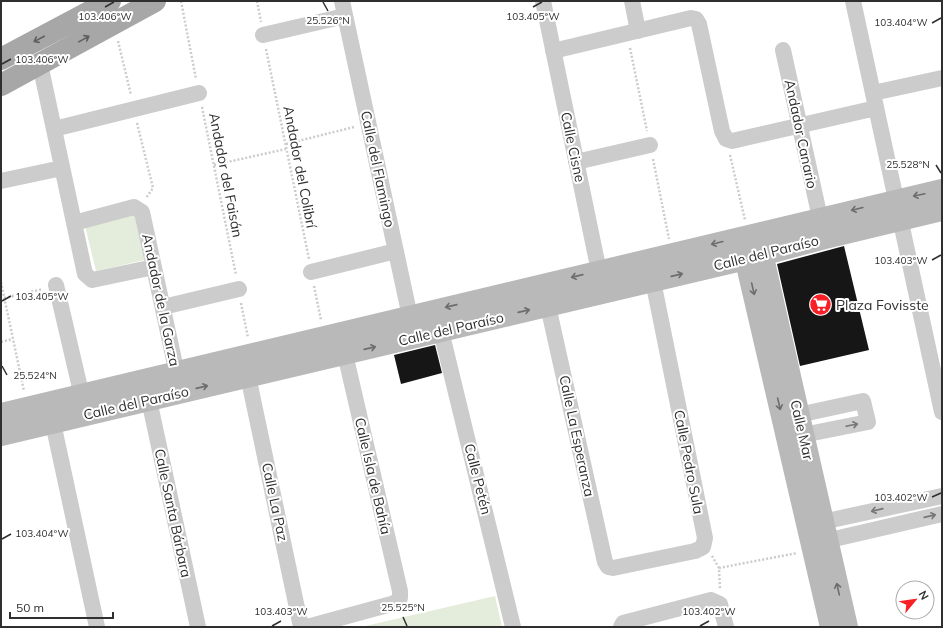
<svg xmlns="http://www.w3.org/2000/svg" width="943" height="628" font-family="Mulish,sans-serif">
<rect width="100%" height="100%" fill="#fff"/>
<path fill="#e4eddb" d="M143,213l10,45 -57,13 -11,-45z
M495,596l7,31h-141z"/>
<path fill="#161616" d="M844,246l25,104 -69,16 -23,-102z
M435,345l7,28 -41,11 -7,-29z"/>
<g fill="none" stroke-linecap="round" stroke-linejoin="round">
<path stroke="#ccc" stroke-width="2.5" stroke-dasharray="2 2" stroke-linecap="butt" d="M181,1l15,78
M257,1l4,21
M118,41l13,54
M630,48l17,83
M266,49l43,210
M202,107l34,168
M137,123l16,65 -7,10
M286,144l68,-17
M730,155l15,65
M653,159l16,80
M214,165l72,-16
M1,282l23,109
M314,286l7,34
M4,298l39,-9
M241,303l7,35
M1,342l12,-3
M712,556l7,12 1,21
M719,568l78,-15"/>
<path stroke="#ccc" stroke-width="16" d="M342,1l70,325
M543,1l58,280
M632,1l6,30
M853,1l89,411
M263,35l82,-19
M783,50l37,168
M553,51l138,-33 5,1 3,5 23,107 4,8 6,2 144,-33
M40,64l45,210 7,6 62,-13
M873,93l69,-15
M54,129l145,-36
M576,162l74,-17
M1,181l61,-13
M74,223l60,-16 8,5 37,171
M311,272l85,-21
M56,285l28,120
M548,306l57,256 3,5 5,1 82,-17 8,-4 2,-9 -52,-257
M163,307l76,-18
M441,331l72,296
M248,376l53,251
M149,400l49,227
M798,415l65,-14 5,21 -65,13
M53,423l44,204
M813,524l129,-28
M817,543l125,-29
M307,627l88,-24 5,-5v-7l-55,-237
M621,627l2,-4 88,-23 9,4 6,23"/>
<path stroke="#b9b9b9" stroke-width="22" d="M759,240l88,387
M742,244l89,383
M1,414l941,-224
M1,435l745,-176 79,-21 117,-28"/>
<path stroke="#a7a7a7" stroke-width="22" d="M1,59l109,-58
M1,85l154,-84"/>
</g>
<defs><path id="oneway-shaft" d="M-6 0H5M1.5-3L5.5 0L1.5 3" fill="none" stroke-width="1.6" stroke-linecap="round" stroke-linejoin="round"/></defs>
<g stroke="#5f5f5f">
<use href="#oneway-shaft" transform="translate(39 39) rotate(152)"/>
<use href="#oneway-shaft" transform="translate(84 39) rotate(-29)"/>
</g>
<g stroke="#6d6d6d">
<use href="#oneway-shaft" transform="translate(919 195) rotate(168)"/>
<use href="#oneway-shaft" transform="translate(857 209) rotate(166)"/>
<use href="#oneway-shaft" transform="translate(717 243) rotate(166)"/>
<use href="#oneway-shaft" transform="translate(677 275) rotate(-13)"/>
<use href="#oneway-shaft" transform="translate(577 276) rotate(167)"/>
<use href="#oneway-shaft" transform="translate(753 289) rotate(77)"/>
<use href="#oneway-shaft" transform="translate(451 306) rotate(167)"/>
<use href="#oneway-shaft" transform="translate(524 311) rotate(-13)"/>
<use href="#oneway-shaft" transform="translate(370 348) rotate(-13)"/>
<use href="#oneway-shaft" transform="translate(202 387) rotate(-13)"/>
<use href="#oneway-shaft" transform="translate(779 404) rotate(77)"/>
<use href="#oneway-shaft" transform="translate(838 589) rotate(-103)"/>
</g>
<g stroke="#767676">
<use href="#oneway-shaft" transform="translate(852 425) rotate(-12)"/>
<use href="#oneway-shaft" transform="translate(877 510) rotate(167)"/>
<use href="#oneway-shaft" transform="translate(930 516) rotate(-13)"/>
</g>
<path fill="none" stroke="#2f2f2f" stroke-width="1.5" d="M323,2l5,9M105,7l9,-5M533,7l9,-5M932,23l9,-5M2,64l9,-5M936,165l5,8M932,260l9,-5M2,301l9,-5M2,366l5,9M932,497l9,-4M2,539l9,-5M403,617l4,9M272,626l9,-5M700,626l9,-5"/>
<defs>
<symbol id="supermarket-disc" viewBox="-11 -11 22 22"><circle r="9.5" fill="#f62026" stroke="#fff"/><path d="M-6-5.5h2.5l.6 2H6L4.5 2H-2.5L-4.4-4H-6ZM-1.5 3.2a1.3 1.3 0 1 0 .1 0ZM3 3.2a1.3 1.3 0 1 0 .1 0Z" fill="#fff"/></symbol>
</defs>
<g fill-rule="evenodd">
<use href="#supermarket-disc" x="808" y="292" width="25" height="25"/>
</g>
<g text-anchor="middle" dominant-baseline="central" stroke-width="4" stroke-linejoin="round" paint-order="stroke">
<g font-size="14" fill="#2f2f2f" stroke="#fff">
<text transform="translate(801 134) rotate(78)">Andador Canario</text>
<text transform="translate(573 147) rotate(78)">Calle Cisne</text>
<text transform="translate(300 167) rotate(79)">Andador del Colibrí</text>
<text transform="translate(378 169) rotate(78)">Calle del Flamingo</text>
<text transform="translate(226 175) rotate(79)">Andador del Faisán</text>
<text transform="translate(766 253) rotate(-14)">Calle del Paraíso</text>
<text transform="translate(161 300) rotate(78)">Andador de la Garza</text>
<text transform="translate(451 329) rotate(-13)">Calle del Paraíso</text>
<text transform="translate(136 403) rotate(-13)">Calle del Paraíso</text>
<text transform="translate(802 430) rotate(77)">Calle Mar</text>
<text transform="translate(577 436) rotate(78)">Calle La Esperanza</text>
<text transform="translate(689 462) rotate(79)">Calle Pedro Sula</text>
<text transform="translate(373 476) rotate(77)">Calle Isla de Bahía</text>
<text transform="translate(478 479) rotate(76)">Calle Petén</text>
<text transform="translate(275 502) rotate(78)">Calle La Paz</text>
<text transform="translate(173 513) rotate(78)">Calle Santa Bárbara</text>
</g>
<g font-size="14" fill="#2f2f2f" stroke="#fff" text-anchor="start">
<text x="836" y="305">Plaza Fovisste</text>
</g>
</g>
<g font-size="10" text-anchor="middle" fill="#2f2f2f" stroke="#fff" stroke-width="4" stroke-linejoin="round" paint-order="stroke">
<text x="105" y="20">103.406°W</text>
<text x="533" y="20">103.405°W</text>
<text x="328" y="24">25.526°N</text>
<text x="901" y="26">103.404°W</text>
<text x="42" y="63">103.406°W</text>
<text x="908" y="168">25.528°N</text>
<text x="901" y="264">103.403°W</text>
<text x="42" y="300">103.405°W</text>
<text x="35" y="379">25.524°N</text>
<text x="901" y="501">103.402°W</text>
<text x="42" y="537">103.404°W</text>
<text x="403" y="611">25.525°N</text>
<text x="281" y="615">103.403°W</text>
<text x="709" y="615">103.402°W</text>
</g>
<rect width="943" height="628" fill="none" stroke="#2f2f2f" stroke-width="4"/>
<g transform="translate(915 600) rotate(61)"><circle r="19" fill="#ffffff" stroke="#acacac"/>
<path d="M0-3L7 15L0 10L-7 15Z" fill="#f62026"/>
<text y="-6" font-size="11" font-weight="bold" text-anchor="middle" fill="#2f2f2f">N</text>
</g>
<path d="M10 612v6h103v-6" fill="none" stroke="#2f2f2f" stroke-width="2"/>
<text x="16" y="612" font-size="12" fill="#2f2f2f" stroke="#ffffff" stroke-width="3" paint-order="stroke">50 m</text>
</svg>
